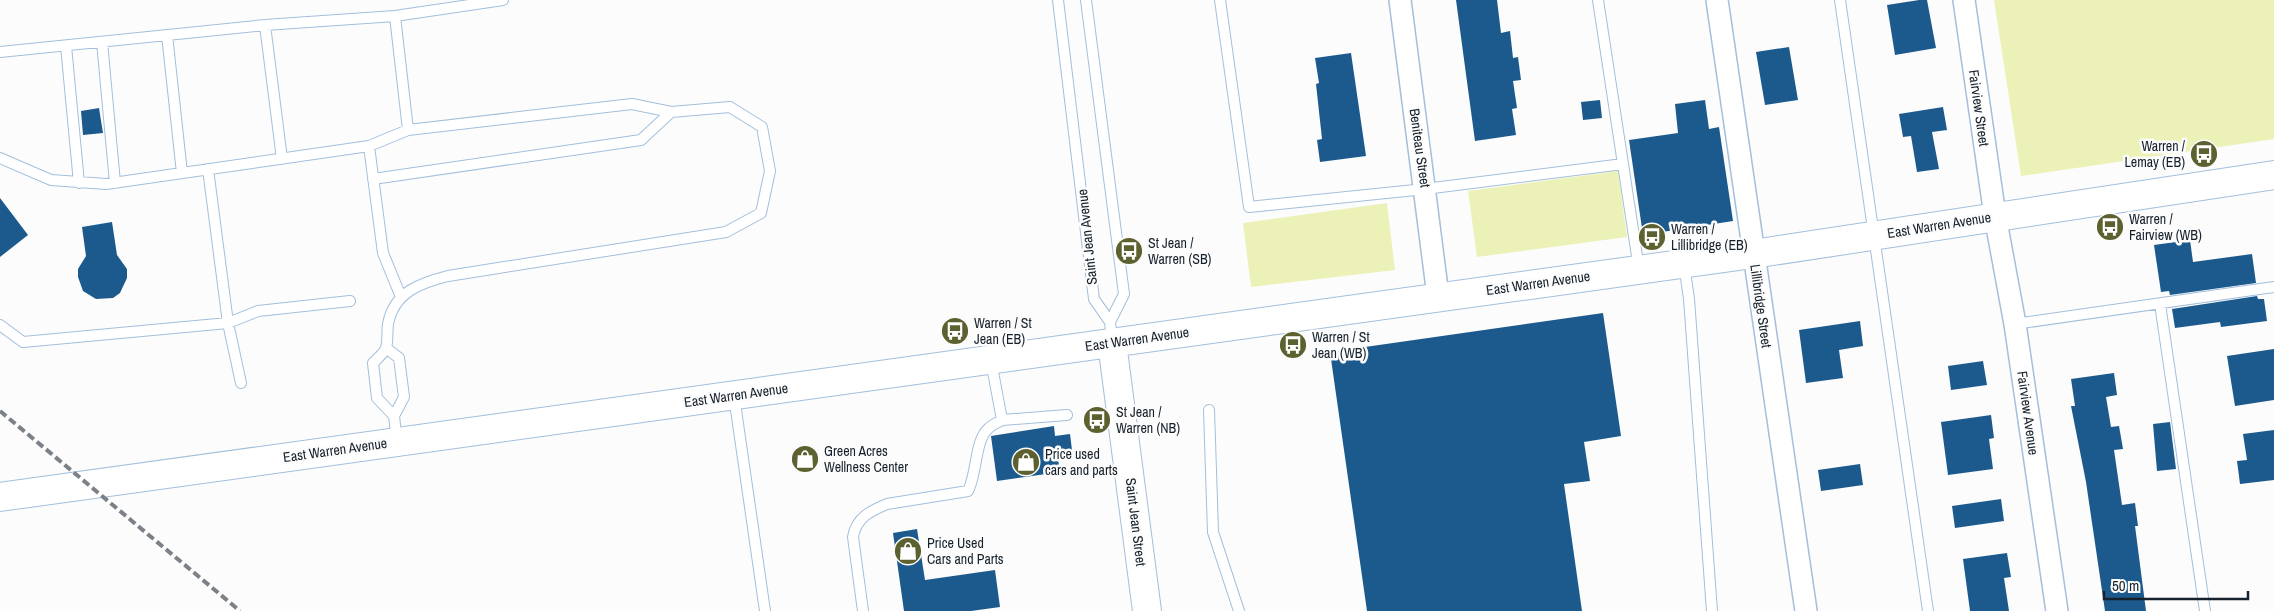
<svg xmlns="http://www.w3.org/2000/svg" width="2274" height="611" font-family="'Archivo Narrow',sans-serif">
<rect width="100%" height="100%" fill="#fcfcfc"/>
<path fill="#ecf2b7" d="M1994,0h280v139l-253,37z
M1618,171l9,66 -150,20 -9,-66z
M1387,203l8,67 -144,17 -8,-64z"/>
<path fill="#1c5a8e" d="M1456,0h41l4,33 9,-2 3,27 5,-1 3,23 -8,1 4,27 -5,1 4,26 -41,6z
M1919,0h8l9,48 -41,7 -8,-50z
M1789,47l9,53 -33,5 -9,-53z
M1351,53l15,103 -46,6 -3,-22 5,-1 -6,-55 3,-1 -4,-25z
M1600,100l2,18 -19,2 -2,-18z
M1705,100l4,29 10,-2 14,94 -90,14 -14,-95 49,-7 -3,-29z
M1943,107l4,23 -15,2 7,37 -22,3 -6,-36 -8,1 -4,-23z
M99,108l4,25 -20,2 -2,-24z
M0,198l28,37 -28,22z
M112,222l5,33 10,14v9l-7,15 -7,5 -17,1 -13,-8 -5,-14v-8l8,-13 -4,-29z
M2190,240l3,22 59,-8 4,29 -86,12 -1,-4 -8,1 -7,-47z
M2257,296l1,3h6l3,22 -46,6 -1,-5 -45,6 -3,-19z
M1603,313l18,123 -37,6 6,39 -26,3 18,127h-215l-37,-259z
M1860,321l3,25 -24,4 4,28 -37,5 -7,-53z
M2274,349v51l-39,6 -8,-50z
M1983,361l4,24 -36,5 -3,-24z
M2114,373l3,22 -11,2 5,30 8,-1 4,23 -9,1 8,55 13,-2 3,23h-3l11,85h-41l-19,-129 -15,-76h4l-4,-27z
M1991,415l3,23 -5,1 4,30 -45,6 -7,-53z
M2170,422l6,47 -19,2 -4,-47z
M1054,426l1,10 15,-2 2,16 -15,2 3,20 -63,9 -6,-45z
M2274,430v50l-34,4 -3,-23 10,-1 -4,-26z
M1860,464l3,21 -42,6 -3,-21z
M2001,499l3,22 -49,7 -3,-22z
M917,529l8,51 70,-10 5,37 -29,4h-67l-11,-78z
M2007,553l4,24 -7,1 5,33h-39l-7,-52z"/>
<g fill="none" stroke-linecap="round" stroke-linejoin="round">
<defs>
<path id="lane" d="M1058,0l36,299 16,23 2,20
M1086,0l38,294 -14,28
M1220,0l29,207 176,-18 198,-25
M1598,0l41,269
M1840,0l88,611
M395,16l13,114
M265,25l17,134
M167,35l15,138
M102,42l13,141
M66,46l13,137
M0,52l265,-27 130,-9 108,-16
M369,146l14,107 18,44
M0,158l51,22 55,4 263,-38 39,-16 224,-26 39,8 59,-5 32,20 8,44 -9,42 -35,19 -278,44c-28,7 -54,16 -60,48 -1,7 0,17 -2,24 -2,5 -9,11 -13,15l4,35 17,18
M208,169l20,154 13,60
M373,179l268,-39 30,-28
M1684,264l5,35 23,312
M2160,304l45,307
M2015,324l259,-37
M0,325l23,17 205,-19 30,-12 92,-10
M386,348l13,10 5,39 -10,19 3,26
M991,361l11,59 65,-5
M734,396l31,215
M1209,410l4,122 26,79
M863,611l-10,-74c3,-19 17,-26 34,-33l81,-13c9,-17 7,-51 20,-62 3,-4 9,-6 14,-9"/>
<path id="street" d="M1400,0l38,296
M1717,0l89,611
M1964,0l31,216 20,108 42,287"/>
<path id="secondary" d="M1112,343l35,268
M0,497l1753,-243 521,-79"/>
</defs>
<use href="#lane" stroke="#a3bfdb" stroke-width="12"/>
<use href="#street" stroke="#a3bfdb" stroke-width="24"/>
<use href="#secondary" stroke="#a3bfdb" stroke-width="30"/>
<use href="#lane" stroke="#fff" stroke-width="10"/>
<use href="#street" stroke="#fff" stroke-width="21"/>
<use href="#secondary" stroke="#fff" stroke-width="28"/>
<path stroke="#7b8187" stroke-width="4" stroke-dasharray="8 4" stroke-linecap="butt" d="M0,411l240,200"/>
</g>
<defs>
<symbol id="bus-disc" viewBox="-11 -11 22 22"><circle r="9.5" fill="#5d612f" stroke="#fcfcfc"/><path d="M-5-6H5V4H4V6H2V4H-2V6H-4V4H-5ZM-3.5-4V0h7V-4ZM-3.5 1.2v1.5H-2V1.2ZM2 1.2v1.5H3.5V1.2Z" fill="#fff"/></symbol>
<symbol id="shop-disc" viewBox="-11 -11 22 22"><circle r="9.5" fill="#5d612f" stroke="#fcfcfc"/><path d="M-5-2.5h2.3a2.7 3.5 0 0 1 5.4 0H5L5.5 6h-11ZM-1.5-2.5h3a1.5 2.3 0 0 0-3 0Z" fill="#fff"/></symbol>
</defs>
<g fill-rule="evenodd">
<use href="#bus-disc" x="2188" y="138" width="32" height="32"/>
<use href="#bus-disc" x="2094" y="211" width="32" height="32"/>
<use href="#bus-disc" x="1636" y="221" width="32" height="32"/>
<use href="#bus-disc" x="1113" y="235" width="32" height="32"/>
<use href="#bus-disc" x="939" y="315" width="32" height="32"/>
<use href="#bus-disc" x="1277" y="329" width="32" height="32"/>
<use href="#bus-disc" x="1081" y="404" width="32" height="32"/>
<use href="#shop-disc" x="789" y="443" width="32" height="32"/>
<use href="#shop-disc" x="1010" y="446" width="32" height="32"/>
<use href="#shop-disc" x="892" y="535" width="32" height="32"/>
</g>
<g text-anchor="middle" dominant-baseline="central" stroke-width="5" stroke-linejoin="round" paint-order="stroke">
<g font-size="14" fill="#16212b" stroke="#fcfcfc">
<text transform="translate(1979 108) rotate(82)">Fairview Street</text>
<text transform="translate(1420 148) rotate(82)">Beniteau Street</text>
<text transform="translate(1939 225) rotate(-9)">East Warren Avenue</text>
<text transform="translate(1087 237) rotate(-96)">Saint Jean Avenue</text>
<text transform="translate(1538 283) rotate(-8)">East Warren Avenue</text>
<text transform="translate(1761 306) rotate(82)">Lillibridge Street</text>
<text transform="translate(1137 339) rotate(-8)">East Warren Avenue</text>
<text transform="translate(736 395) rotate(-8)">East Warren Avenue</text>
<text transform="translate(2028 413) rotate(82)">Fairview Avenue</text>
<text transform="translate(335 450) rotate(-8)">East Warren Avenue</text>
<text transform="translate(1136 522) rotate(83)">Saint Jean Street</text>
</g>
<g font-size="14" fill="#16212b" stroke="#fcfcfc" text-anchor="start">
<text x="2185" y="146" text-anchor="end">Warren /<tspan x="2185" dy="16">Lemay (EB)</tspan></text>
<text x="2129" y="219">Warren /<tspan x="2129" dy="16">Fairview (WB)</tspan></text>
<text x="1671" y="229">Warren /<tspan x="1671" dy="16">Lillibridge (EB)</tspan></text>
<text x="1148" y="243">St Jean /<tspan x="1148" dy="16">Warren (SB)</tspan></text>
<text x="974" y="323">Warren / St<tspan x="974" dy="16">Jean (EB)</tspan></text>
<text x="1312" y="337">Warren / St<tspan x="1312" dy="16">Jean (WB)</tspan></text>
<text x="1116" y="412">St Jean /<tspan x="1116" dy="16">Warren (NB)</tspan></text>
<text x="824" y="451">Green Acres<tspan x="824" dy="16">Wellness Center</tspan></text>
<text x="1045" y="454">Price used<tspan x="1045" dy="16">cars and parts</tspan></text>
<text x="927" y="543">Price Used<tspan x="927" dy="16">Cars and Parts</tspan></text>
</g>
</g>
<path d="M2104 591v8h144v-8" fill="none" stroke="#16212b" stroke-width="2.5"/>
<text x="2112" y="591" font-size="15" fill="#16212b" stroke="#fcfcfc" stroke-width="4" paint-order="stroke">50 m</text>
</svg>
